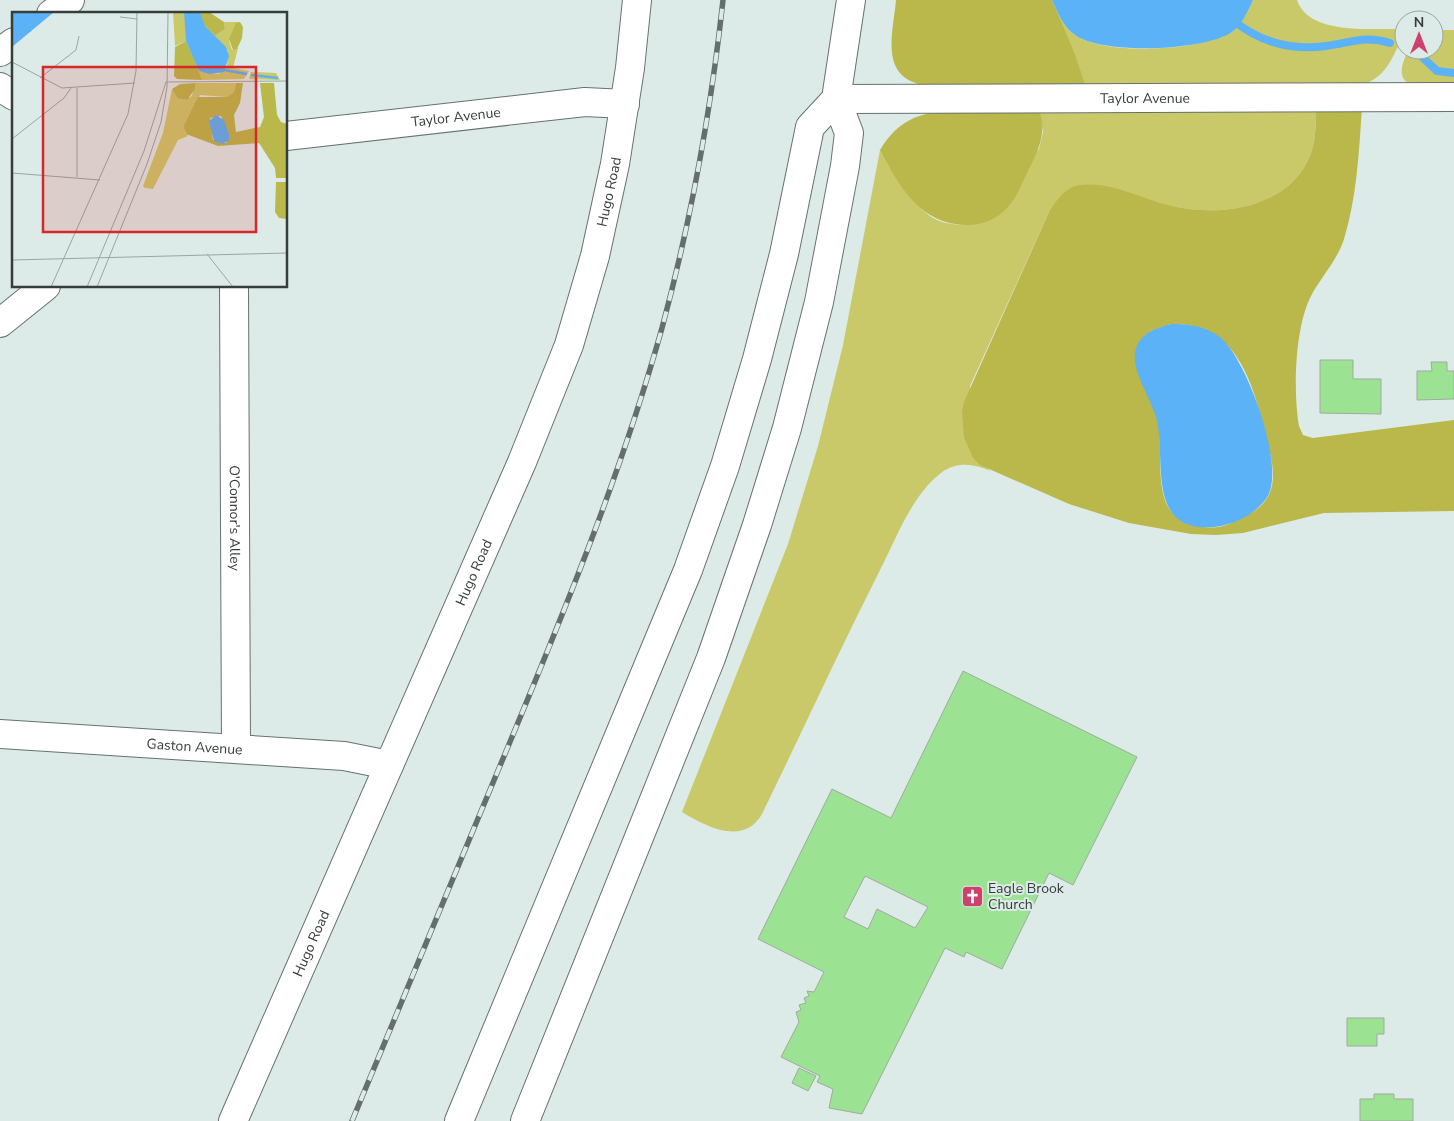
<svg xmlns="http://www.w3.org/2000/svg" width="1454" height="1121" font-family="'Nunito Sans',sans-serif">
<rect width="100%" height="100%" fill="#dcebe7"/>
<path fill="#cac96a" d="M1052,0c6,13 11,27 23,35 29,21 127,16 157,-3 10,-7 16,-21 21,-32h44c12,36 76,28 107,29v3c-10,23 -17,46 -43,53l-275,2z
M1434,30h20v57l-42,-2c-17,-7 -9,-22 -4,-35h26z
M1316,108c0,15 0,31 -5,45 -19,53 -86,64 -135,54 -29,-6 -55,-19 -85,-22l-42,27 -79,174 3,72 18,13c-17,-7 -34,-10 -50,2 -29,22 -44,64 -60,95 -41,81 -79,164 -119,246 -18,32 -56,13 -80,-2l106,-268 30,-98 25,-101 37,-195c12,24 28,50 50,66 8,6 20,8 30,9l79,-76 4,-17 -4,-23z"/>
<path fill="#bab74b" fill-rule="evenodd" d="M896,0h156l22,52 12,35 -163,-2c-44,-9 -30,-51 -27,-85z
M1362,107c-3,44 -5,90 -18,132 -7,22 -24,39 -34,59 -15,31 -17,94 -11,128l4,9 10,3 141,-18v91l-130,2 -81,20 -27,2 -25,-1 -62,-11 -60,-19 -89,-39 -7,-7 -9,-21 -2,-25 2,-10 85,-190c8,-12 16,-25 31,-27 33,-4 65,16 97,22 48,10 115,-1 134,-54 5,-14 5,-30 5,-45zM1171,324c66,-2 82,59 95,112 4,17 11,39 4,56 -6,17 -25,25 -41,32 -11,5 -25,4 -37,1 -45,-12 -26,-73 -35,-107 -6,-22 -21,-41 -22,-64l16,-23z
M1039,109c8,24 0,40 -11,62 -6,12 -11,26 -20,36 -11,12 -25,18 -41,18 -46,0 -68,-38 -87,-75 23,-39 53,-39 93,-40 22,0 44,-1 66,-1z"/>
<path fill="#5bb2f6" d="M1052,0h201c-5,11 -11,25 -21,32 -27,19 -130,23 -157,3 -12,-8 -17,-22 -23,-35z
M1171,324c18,0 35,2 50,14 26,22 67,132 45,161 -12,16 -32,26 -52,28 -68,6 -48,-65 -57,-106 -4,-21 -30,-54 -20,-75 6,-14 20,-18 34,-22z"/>
<g fill="none" stroke-linecap="round" stroke-linejoin="round">
<path stroke="#5bb2f6" stroke-width="8" d="M1233,20c26,22 59,31 93,26 25,-3 38,-11 64,-3
M1419,54l18,17 17,2"/>
</g>
<path fill="#9be393" stroke="#a1a9a0" fill-rule="evenodd" d="M1320,360h33v19h28v35l-61,-1z
M1431,362h16v9h7v28l-37,1v-29h15z
M963,671l174,86 -64,128 -24,-12 -47,96 -36,-17 -2,5 -19,-9 -83,166 -33,-6 4,-19 -16,-7 3,-6 -39,-19 18,-35 -3,-10 5,-2 -2,-5 7,-2 -2,-5 5,-2 -2,-5 7,1 10,-20 -66,-33 74,-150 59,29zM865,876l63,31 -13,21 -38,-19 -9,20 -24,-12z
M1347,1018h37v16h-7v12h-30z
M799,1068l17,8 -8,15 -16,-8z
M1374,1094h20v5h19v22h-53v-22h14z"/>
<g fill="none" stroke-linecap="round" stroke-linejoin="round">
<defs>
<g id="minor">
<path d="M51,14l19,-14"/>
<path d="M0,52l14,-10"/>
<path d="M0,87l14,9"/>
<path id="s1" d="M836,99l618,-2"/>
<path id="s2" d="M286,136l299,-34 40,2"/>
<path id="s3" d="M234,286l2,463"/>
<path d="M0,323l46,-37"/>
<path id="s4" d="M0,734l344,22 45,9"/>
<path id="s5" d="M233,1121l289,-659 47,-117 26,-89 20,-92 15,-96 7,-68"/>
</g>
<path id="major" d="M459,1121l229,-551 37,-104 32,-107 27,-105 26,-127 26,-28
M525,1121l186,-463 46,-133 30,-97 32,-126 26,-136 4,-33 -13,-34 15,-99"/>
</defs>
<use href="#minor" stroke="#65726e" stroke-width="30"/>
<use href="#major" stroke="#65726e" stroke-width="30"/>
<use href="#minor" stroke="#fff" stroke-width="28"/>
<use href="#major" stroke="#fff" stroke-width="28"/>
<defs>
<path id="rail" d="M352,1121c55,-132 110,-264 165,-396 54,-130 107,-261 145,-397 29,-108 49,-217 61,-328"/>
</defs>
<use href="#rail" stroke="#656e6b" stroke-width="5.5"/>
<use href="#rail" stroke="#dcebe7" stroke-width="4" stroke-dasharray="11" stroke-linecap="butt"/>
</g>
<defs>
<symbol id="church-square" viewBox="-11 -11 22 22"><rect x="-9" y="-9" width="18" height="18" rx="4" fill="#cf416d" stroke="#dcebe7"/><path d="M-1.2-6h2.4v3.5h3.3v2.4h-3.3V6h-2.4V-.1h-3.3v-2.4h3.3Z" fill="#fff"/></symbol>
</defs>
<g fill-rule="evenodd">
<use href="#church-square" x="960" y="884" width="25" height="25"/>
</g>
<g text-anchor="middle" dominant-baseline="central" stroke-width="4" stroke-linejoin="round" paint-order="stroke">
<g font-size="14" fill="#373d3b" stroke="#dcebe7">
<text stroke="none"><textPath href="#s1" startOffset="309">Taylor Avenue</textPath></text>
<text stroke="none"><textPath href="#s2" startOffset="171">Taylor Avenue</textPath></text>
<text stroke="none"><textPath href="#s5" startOffset="1004">Hugo Road</textPath></text>
<text stroke="none"><textPath href="#s3" startOffset="232">O'Connor's Alley</textPath></text>
<text stroke="none"><textPath href="#s5" startOffset="599">Hugo Road</textPath></text>
<text stroke="none"><textPath href="#s4" startOffset="195">Gaston Avenue</textPath></text>
<text stroke="none"><textPath href="#s5" startOffset="194">Hugo Road</textPath></text>
</g>
<g font-size="14" fill="#373d3b" stroke="#dcebe7" text-anchor="start">
<text x="988" y="888">Eagle Brook<tspan x="988" dy="16">Church</tspan></text>
</g>
</g>
<g transform="translate(12 12)">
<rect width="275" height="275" fill="#dcebe7"/>
<path d="M161,0h11l3,15 -1,14 -11,5zM212,10h15l-10,19 3,9 6,-2 -5,20 16,3 -5,8 -42,1 -5,-13 2,4 19,3 9,-7 1,-16 -13,-15 10,-7zM239,60l25,1 4,7 -31,-1zM183,71h41l-2,9 -7,5 -27,-2 -15,38 3,3 -10,4 -25,49 -8,-1 -2,-2 20,-53 9,-44 13,11 7,-4z" fill="#cac96a"/>
<path d="M188,0h9l15,10 1,7 -10,7 -12,-12zM228,10l3,5 -1,11 -5,11 -4,1 -4,-11 7,-16zM174,29l9,20 7,19 -25,-1 -3,-3 1,-29zM183,71v6l-8,11 -9,-2 -6,-9 8,-5zM224,71h7l-3,20 -6,12 2,17 24,-5 4,-10 -4,-34h14l3,32 4,7 6,2v54h-11l-1,-10 -16,-25 -41,3 -32,-12 -2,-8 14,-29h29l7,-5zM209,104l8,20 -3,7 -13,-3 -3,-22zM264,170h11v37l-8,-1 -4,-6z" fill="#bab74b" fill-rule="evenodd"/>
<path d="M0,0h42l-42,35zM172,0h16l5,14 21,21 3,9 -5,16 -14,2 -11,-3 -13,-30zM204,103l8,5 5,14v6l-6,4 -9,-3 -5,-20z" fill="#5bb2f6"/>
<path fill="none" stroke="#5bb2f6" stroke-width="2.5" d="M212,58l23,4M239,63l27,3"/>
<path fill="none" stroke="#9aa5a2" stroke-width="1" d="M108,5l17,2M0,50l50,26 73,-5M28,66l36,-28 3,-14M154,70l121,-1M65,76v89M0,127l52,-41 7,-10M0,161l88,7M195,242l26,33M0,248l275,-7M39,275l77,-173 8,-43 1,-59M75,275l57,-136 22,-69M85,275l50,-123 14,-42 6,-35 1,-75"/>
<path fill="#d62828" fill-opacity="0.15" stroke="#d62828" stroke-width="2.5" d="M31,55h213v165h-213z"/>
<rect width="275" height="275" fill="none" stroke="#373d3b" stroke-width="2.5"/>
</g>
<g transform="translate(1419 35)"><circle r="24" fill="#dcebe7" stroke="#9aa5a2"/>
<path d="M0-4L9 19L0 12L-9 19Z" fill="#cf416d"/>
<text y="-8" font-size="14" font-weight="bold" text-anchor="middle" fill="#373d3b">N</text>
</g>
</svg>
